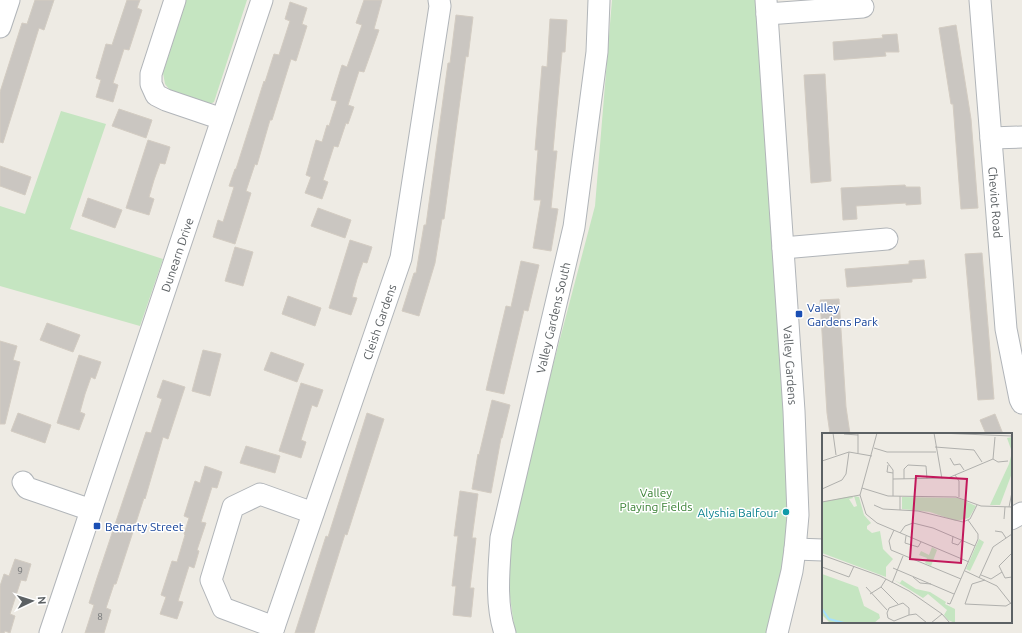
<svg xmlns="http://www.w3.org/2000/svg" width="1022" height="633" font-family="Ubuntu,sans-serif">
<rect width="100%" height="100%" fill="#eeebe4"/>
<path fill="#c5e5c1" d="M186,0h61l-33,102 -6,3 -35,-11 -8,-10 -2,-11z
M612,0h144l19,243 17,288 -24,102h-253v-1l-7,-49v-47l87,-330z
M61,111l45,13 -36,105 93,30 -23,67 -140,-40v-80l25,8z"/>
<path fill="#cac6c1" stroke="#d3ccc2" d="M35,0h19l-10,30 -5,-2 -36,115 -3,-1v-50l22,-69 5,1z
M127,0h13l-3,8 5,2 -13,40 -5,-1 -11,34 5,2 -5,17 -17,-5 5,-17 -5,-2 10,-34 6,1z
M364,0h18l-8,29 5,1 -15,42 -5,-1 -11,34 6,2 -6,17 -2,-1 -8,24 -4,-1 -11,34 5,2 -6,17 -17,-6 6,-16 -5,-2 10,-35 6,2 5,-17 2,1 8,-25 -6,-1 11,-35 5,2 15,-42 -6,-2z
M290,2l17,6 -5,16 5,2 -11,35 -5,-2 -19,61h-2l-13,45 -2,-1 -9,27 5,2 -16,51 -22,-7 5,-17 5,2 11,-35 -5,-1 6,-17h1l28,-88 1,1 9,-28 5,1 11,-34 -5,-2z
M456,15l17,2 -5,40 -2,-1 -22,163h-2l-7,44 -16,53 -17,-5 12,-38h2l8,-48h2l22,-162h2z
M550,19l17,1 -2,32h-3l-9,99h4l-6,57 7,1 -7,42 -18,-3 8,-48h-7l4,-50h-3l7,-84 5,1z
M956,25l15,94 7,89 -17,1 -8,-105h-2l-12,-76z
M897,34l2,18h-14l1,4 -52,4 -1,-18 50,-4 -1,-3z
M825,74l6,107 -20,2 -7,-108z
M119,109l33,11 -6,18 -34,-12z
M148,140l22,7 -5,17 -5,-1 -6,17 -5,17 5,2 -5,16 -23,-7z
M0,166l31,11 -6,18 -25,-9z
M905,185l1,2h14l1,17 -15,1v-2l-50,3 1,13 -14,1 -2,-32z
M88,198l34,12 -7,18 -33,-12z
M318,208l33,12 -6,18 -34,-12z
M350,240l22,7 -5,16 -4,-1 -6,17 -5,18 5,1 -6,17 -22,-7z
M235,247l18,5 -10,34 -18,-5z
M982,253l12,146 -16,1 -13,-146z
M924,260l2,18 -14,1v3l-65,5 -2,-18 64,-5v-3z
M521,261l18,4 -11,46 -4,-1 -20,84 -18,-4 20,-84 5,1z
M288,296l33,12 -6,18 -33,-12z
M839,299l7,108 4,27h-20l-3,-21 -7,-113z
M47,323l33,12 -7,17 -33,-12z
M0,341l17,5 -4,14 7,2 -15,62h-5z
M203,350l18,4 -11,42 -18,-5z
M271,352l33,12 -7,18 -33,-12z
M79,355l22,7 -6,17 -4,-2 -6,17 -5,18 5,2 -6,16 -22,-7z
M163,380l22,7 -17,52 -5,-2 -18,62 -1,-1 -28,86h-2l-8,24 5,2 -7,23h-19l9,-28 -5,-2 8,-25 49,-146 5,1 11,-34 -5,-2z
M301,383l22,7 -6,17 -5,-2 -11,35 5,2 -5,16 -22,-7z
M492,400l18,5 -8,33h-1l-10,55 -19,-4 6,-35 1,1z
M18,413l33,12 -6,18 -34,-12z
M367,413l17,6 -37,116 -2,-1 -31,99h-19l31,-97 2,1z
M995,414l8,20h-17l-6,-14z
M246,446l34,10 -5,17 -35,-10z
M205,466l17,6 -5,16 -5,-1 -11,35 5,1 -9,27 2,1 -5,17 -5,-2 -11,35 5,1 -6,17 -17,-5 6,-17 -5,-2 11,-34 5,1 8,-27 -1,-1 5,-16 -5,-2 11,-35 5,2z
M460,491l18,3 -6,44h4l-6,50h4l-3,29 -18,-2 3,-29h-4l6,-50h-4z
M15,559l16,5 -5,17 -5,-1 -11,34 5,2 -5,17 -5,-2 -1,2h-4v-47l4,-12 5,2z"/>
<g fill="none" stroke-linecap="round" stroke-linejoin="round">
<defs>
<g id="minor">
<path d="M175,0l-24,74v10l5,11 10,5 56,19"/>
<path id="s1" d="M766,0l28,411 4,104 -3,34 -3,22 -15,62"/>
<path id="s2" d="M980,0l26,329 14,70 2,4"/>
<path d="M767,14l96,-7"/>
<path d="M0,27l9,-27"/>
<path d="M991,138l31,-1"/>
<path d="M783,248l104,-9"/>
<path d="M23,482l4,6 64,22"/>
<path d="M1011,519l11,-6"/>
<path d="M795,549l28,1"/>
<path d="M274,627l-51,-19 -12,-28 22,-73 27,-13 53,19"/>
<path id="s3" d="M50,633l212,-633"/>
<path id="s4" d="M272,633l129,-375 39,-252 -1,-6"/>
<path id="s5" d="M505,633c-10,-30 -6,-64 -4,-95l73,-311 23,-175 2,-52"/>
</g>
</defs>
<use href="#minor" stroke="#b1b5b9" stroke-width="23"/>
<use href="#minor" stroke="#fff" stroke-width="21"/>
</g>
<g fill="#1a4fb4" stroke="#fff" stroke-width="1.5">
<rect x="795" y="310" width="8" height="8" rx="2"/>
<rect x="93" y="522" width="8" height="8" rx="2"/>
</g>
<circle fill="#0f9aa8" stroke="#fff" stroke-width="1.5" cx="786" cy="512" r="4"/>
<g text-anchor="middle" dominant-baseline="central" stroke-width="3" stroke-linejoin="round" paint-order="stroke">
<g font-size="10" fill="#787a7b">
<text x="20" y="570">9</text>
<text x="100" y="616">8</text>
</g>
<g font-size="12" fill="#5c6164" stroke="#fff">
<text stroke="none"><textPath href="#s2" startOffset="203">Cheviot Road</textPath></text>
<text stroke="none"><textPath href="#s3" startOffset="399">Dunearn Drive</textPath></text>
<text stroke="none"><textPath href="#s5" startOffset="322">Valley Gardens South</textPath></text>
<text stroke="none"><textPath href="#s4" startOffset="329">Cleish Gardens</textPath></text>
<text stroke="none"><textPath href="#s1" startOffset="366">Valley Gardens</textPath></text>
</g>
<g font-size="12" fill="#164399" stroke="#fff" text-anchor="start">
<text x="807" y="307">Valley<tspan x="807" dy="14">Gardens Park</tspan></text>
<text x="105" y="526">Benarty Street</text>
</g>
<g font-size="12" fill="#3b8236" stroke="#fff">
<text x="656" y="492">Valley<tspan x="656" dy="14">Playing Fields</tspan></text>
</g>
<g font-size="12" fill="#0d838f" stroke="#fff" text-anchor="end">
<text x="778" y="512">Alyshia Balfour</text>
</g>
</g>
<g transform="translate(822 433)">
<rect width="190" height="190" fill="#eeebe4"/>
<path d="M190,4v36l-12,32h-10l19,-41 3,-12 -5,-14zM30,63l1,2 -4,1 5,8 3,-1 -3,-10 5,1 5,18 7,8 -4,3v3l5,4 8,-2 3,18 10,10 -7,8v10l-64,-24v-51zM80,64l56,1 18,8 -7,12 -13,3 -26,-9 -28,-3zM157,106l5,3 -14,29 -4,-2zM110,114l5,3 -6,16 -6,-3 2,-5 -8,-3 2,-4 8,4zM0,141l36,13 6,19 15,8 1,4 -6,5h-44l-8,-8zM72,147l6,3 2,-3 14,9 14,3 16,10 -1,2 10,5v14l-7,-3 -4,-5 3,-5 -19,-16 -5,4z" fill="#c5e5c1"/>
<path fill="none" stroke="#a5e1fd" stroke-width="2" d="M0,176l7,10 15,4"/>
<path fill="none" stroke="#b0b0ad" stroke-width="1" d="M11,0l3,22M36,0v20M55,0l-17,62 6,19 11,9 92,39M112,0l8,46M117,0l73,3M22,1l14,1M113,14l39,3 8,12M52,15l13,4h49M128,25l4,7 6,-1 4,6M171,26l5,3 10,-1M0,28l27,-9 23,4M65,29l6,8v26M66,32l-1,7 6,1M133,42l4,6v16M71,46l55,-1 45,-19 2,-22M82,46v-10l4,-4 18,1 1,13M40,55l26,8 68,1 25,9 31,1M0,56l20,-9 4,-6 3,-22M0,69l38,-7M52,72l9,4 35,2 45,11 7,-3 7,-14M187,74l3,-15M78,77v-14M182,86l1,-12M72,97l-5,11 2,9 70,29M173,98l7,1 4,6M78,100l5,-7 8,-3 20,5 42,18M84,103l-1,7 13,4 3,-5M131,103l-1,7 6,2 4,-5M190,120l-13,13 6,12 7,-1M0,122l58,21 29,15 33,23 8,9M0,134l27,10 5,-11M71,135l61,26M143,138l32,15 15,19M159,142l10,4 11,-7M91,144l7,6 11,1M157,145l14,-31 19,-13M163,147l-13,4 -7,20 41,2 5,-3M70,150l11,-27M44,154l21,23M59,154l17,17M48,161l11,-7 5,-8M81,170l6,5v7l-15,6 -6,-3 -1,-5 2,-5zM125,170l3,1 28,-65v-5l-10,-14M87,182l7,-1 11,9M109,190l11,-9"/>
<path fill="#c2185b" fill-opacity="0.15" stroke="#c2185b" stroke-width="2" d="M94,43l51,3 -6,84 -51,-4z"/>
<rect width="190" height="190" fill="none" stroke="#5c6164" stroke-width="2"/>
</g>
<g transform="translate(32 601) rotate(86)" stroke="#ffffff" stroke-width="3" paint-order="stroke">
<path d="M0-3L7 15L0 10L-7 15Z" fill="#5c6164"/>
<text y="-6" font-size="11" font-weight="bold" text-anchor="middle" fill="#5c6164">N</text>
</g>
</svg>
